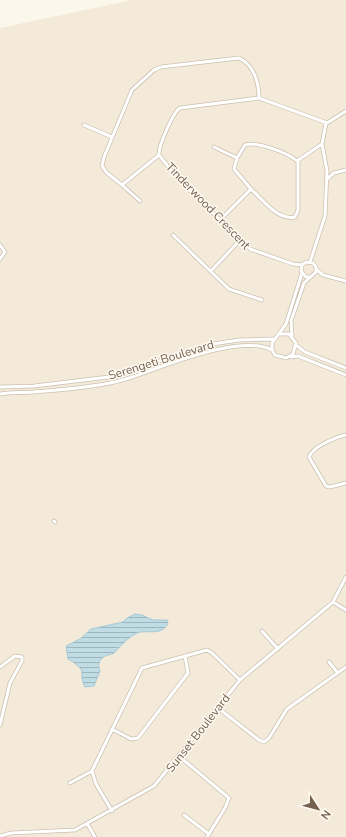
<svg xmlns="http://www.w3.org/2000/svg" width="346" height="837" font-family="'Nunito Sans',sans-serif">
<defs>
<pattern id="water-rules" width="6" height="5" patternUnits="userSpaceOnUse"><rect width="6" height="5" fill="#c0dce5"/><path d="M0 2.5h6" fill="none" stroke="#a1b6bc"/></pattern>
</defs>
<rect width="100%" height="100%" fill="#fbf7eb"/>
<path fill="#f3eada" d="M132,0h214v837h-346v-809z"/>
<path fill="url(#water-rules)" stroke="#a7cad6" d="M135,614l7,1 11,5h14l1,3c-6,14 -22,6 -31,10 -10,5 -17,14 -24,21 -10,1 -17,7 -13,17l-6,15 -9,1c-8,-16 5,-15 -17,-28l-2,-13 14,-7 11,-10 32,-7 4,-4z"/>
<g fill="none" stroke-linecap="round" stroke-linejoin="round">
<defs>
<path id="street" d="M84,125l28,12
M214,147l23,11
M159,155l-37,30 -16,-13 -4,-6 2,-9 28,-67 22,-20 7,-3 78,-9c15,7 20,25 20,40
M297,161l25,-17
M327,179l7,-6 12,-3
M122,185l18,16
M220,220l31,-31c12,11 27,32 44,28l3,-7v-48c-9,-9 -41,-21 -53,-17l-8,13 -3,11 17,20
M173,235l56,54 33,11
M0,245l5,7 -5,7
M310,262l15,-46 2,-45 -5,-27 4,-21
M302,265l-9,-1 -43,-15 -72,-70 -19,-24c-1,-8 14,-43 21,-47l79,-10 68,25 19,-12
M316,269l7,6 23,6
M211,271l29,-31
M280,334h9l7,9 -3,11 -7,4 -11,-3 -3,-5v-7l14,-19 16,-51
M292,336l-1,-15 13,-38 12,-11v-5l-3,-4 -7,-1 -4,3 -1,6 5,6h5
M296,345l9,7 41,16
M291,357l7,-1 48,19
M0,387l34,-1 75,-9 104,-33 26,-4 34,-1
M0,394c11,-2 22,-1 33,-2 28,-2 67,-5 93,-13 35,-11 113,-46 146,-29
M346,435c-10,2 -34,12 -37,22l17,29 4,1 16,-4
M54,521l1,1
M333,602l13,8
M262,631l16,18
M329,662l8,10
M0,667l15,-11 7,1v4l-12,22 -10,42
M218,708l41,32 5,2 5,-4 18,-29 59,-42
M112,729l19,10 7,-1 50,-65 -3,-17
M180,757l49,41 -4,10 -18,29
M70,783l22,-12
M112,811l-16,-27 -4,-13 50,-103 65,-18 5,3 28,27
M184,815l25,19
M88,825l7,12
M0,836l11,-3 64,-3 79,-44 86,-106 93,-78 13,-25"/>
</defs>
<use href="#street" stroke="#cdc0b1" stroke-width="4.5"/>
<use href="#street" stroke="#fff" stroke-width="3"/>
</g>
<g text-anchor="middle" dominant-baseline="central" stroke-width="3" stroke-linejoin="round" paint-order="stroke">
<g font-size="12" fill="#76614f" stroke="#fefaf2">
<text transform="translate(208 206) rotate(46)">Tinderwood Crescent</text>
<text transform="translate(161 360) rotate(-17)">Serengeti Boulevard</text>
<text transform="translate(198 733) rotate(-52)">Sunset Boulevard</text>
</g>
</g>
<g transform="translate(318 809) rotate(126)" stroke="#fefaf2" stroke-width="3" paint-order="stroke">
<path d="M0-3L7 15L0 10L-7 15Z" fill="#76614f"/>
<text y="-6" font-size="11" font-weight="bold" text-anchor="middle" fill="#76614f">N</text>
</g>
</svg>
